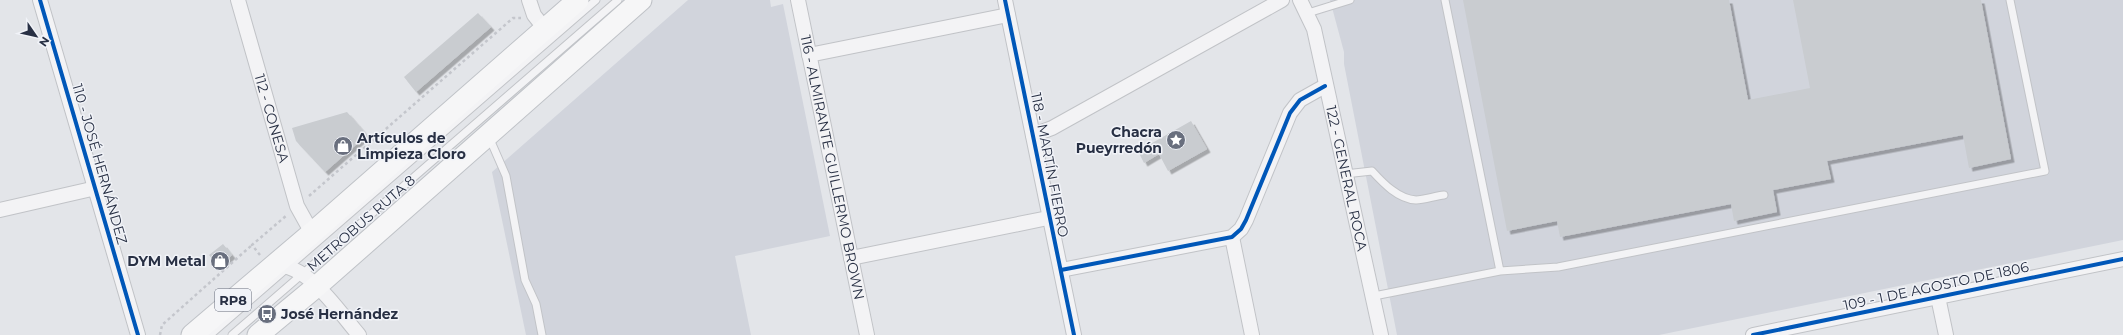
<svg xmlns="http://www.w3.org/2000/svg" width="2123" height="335" font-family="Montserrat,sans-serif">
<defs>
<filter id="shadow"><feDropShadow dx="3.5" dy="3.5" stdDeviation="0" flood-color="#0004"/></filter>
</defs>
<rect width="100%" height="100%" fill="#e3e5e9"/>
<path fill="#d1d4dc" d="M688,0h82l1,7 12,-3 47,232 -95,20 16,79h-225l-34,-163z
M1330,0h793v240l-464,95h-262l-53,-271v-12z"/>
<path fill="#c9ccd0" filter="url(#shadow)" d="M1463,0h266l19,100 62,-12 -17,-88h188l30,159 -42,9 -6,-33 -136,26 4,18 -58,11 4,22 -43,9 -3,-17 -171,33 -3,-16 -50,10z
M478,13l13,14 -75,65 -12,-15z
M347,112l20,23 -42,37 -29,-31 -4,-13z
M1191,121l16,28 -39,22 -9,-17 -15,9 -6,-12z
M223,244l9,11 -13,12 -10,-12z"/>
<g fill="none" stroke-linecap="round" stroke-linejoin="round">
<defs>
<path id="service" d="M1445,0l55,271
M1308,13l42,-13
M489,137l17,39 19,104 11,24 6,31
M1345,174l27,-3c11,12 26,28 44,29 8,0 19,-4 28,-5
M1374,296l126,-25 58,-4 487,-96 -35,-171
M210,335l386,-335
M232,335l386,-335"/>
<g id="minor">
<path d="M40,0l98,335"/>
<path id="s1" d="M238,0l59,206 15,27"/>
<path d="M529,0l5,15 11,14"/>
<path id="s2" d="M798,0l69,335"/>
<path d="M1005,0l69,335"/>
<path id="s3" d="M1300,0l14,29 67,306"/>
<path d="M809,55l199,-40"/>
<path d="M1033,135l19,-7 230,-128"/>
<path d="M0,210l96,-22"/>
<path d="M1232,237l20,98"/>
<path d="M851,258l197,-40"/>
<path d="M274,265c35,-1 64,46 85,70"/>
<path d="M1061,270l171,-33 9,-8 5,-9 44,-107 10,-13 25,-14"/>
<path d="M1938,297l8,38"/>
<path d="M1753,335l370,-76"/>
</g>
<path id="primary" d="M192,335l120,-102 266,-233
M258,335l59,-49 324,-286"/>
</defs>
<use href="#service" stroke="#c1c3c7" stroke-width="9"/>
<use href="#minor" stroke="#c1c3c7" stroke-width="16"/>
<use href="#primary" stroke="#bfc2c7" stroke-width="23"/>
<path stroke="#c4c6cc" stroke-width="2.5" stroke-dasharray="3 3" stroke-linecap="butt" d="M309,196l204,-178h8
M260,255l-8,-10 35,-30
M160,335l2,-10 90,-80"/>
<use href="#service" stroke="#f3f3f5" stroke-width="7"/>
<use href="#minor" stroke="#f3f3f5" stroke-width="14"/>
<use href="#primary" stroke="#f6f6f7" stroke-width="21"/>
<defs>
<path id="cycleway" d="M40,0l98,335
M1005,0l69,335
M1061,270l171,-33 9,-8 5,-9 44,-107 10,-13 25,-14
M1753,335l370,-76"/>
</defs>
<use href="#cycleway" stroke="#f1f3f8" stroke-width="6"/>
<use href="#cycleway" stroke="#0057b8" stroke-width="4"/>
</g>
<defs>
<symbol id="sight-disc" viewBox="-11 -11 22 22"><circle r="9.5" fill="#696f7e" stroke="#f1f3f8"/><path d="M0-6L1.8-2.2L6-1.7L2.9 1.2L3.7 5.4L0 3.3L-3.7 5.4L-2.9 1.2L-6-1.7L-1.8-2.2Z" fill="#fff"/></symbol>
<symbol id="shop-disc" viewBox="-11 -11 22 22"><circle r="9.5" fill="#696f7e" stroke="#f1f3f8"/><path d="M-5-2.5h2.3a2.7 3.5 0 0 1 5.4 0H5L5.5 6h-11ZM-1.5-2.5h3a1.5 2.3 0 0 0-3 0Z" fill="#fff"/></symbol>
<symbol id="bus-disc" viewBox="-11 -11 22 22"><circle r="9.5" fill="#696f7e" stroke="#f1f3f8"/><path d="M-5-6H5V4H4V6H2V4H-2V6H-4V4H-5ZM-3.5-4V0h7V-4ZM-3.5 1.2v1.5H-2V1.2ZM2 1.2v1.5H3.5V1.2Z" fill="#fff"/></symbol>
</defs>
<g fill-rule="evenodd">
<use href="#sight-disc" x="1165" y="129" width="22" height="22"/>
<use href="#shop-disc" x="332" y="135" width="22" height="22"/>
<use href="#shop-disc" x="209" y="250" width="22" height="22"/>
<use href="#bus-disc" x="256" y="303" width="22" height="22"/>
</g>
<g text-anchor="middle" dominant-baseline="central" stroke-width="3" stroke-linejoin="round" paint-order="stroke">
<rect fill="#f1f3f8" stroke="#646a7a" stroke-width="1" x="215" y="289" width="36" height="22" rx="3"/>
<g font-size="13" font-weight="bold" fill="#283044">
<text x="233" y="300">RP8</text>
</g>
<g font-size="14" fill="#283044" stroke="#f1f3f8">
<text stroke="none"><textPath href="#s1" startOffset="123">112 - CONESA</textPath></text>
<text transform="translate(100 164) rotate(74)">110 - JOSÉ HERNÁNDEZ</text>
<text transform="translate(1050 165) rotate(79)">118 - MARTÍN FIERRO</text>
<text stroke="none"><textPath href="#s2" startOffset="171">116 - ALMIRANTE GUILLERMO BROWN</textPath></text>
<text stroke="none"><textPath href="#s3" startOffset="185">122 - GENERAL ROCA</textPath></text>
<text transform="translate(361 223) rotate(-41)">METROBUS RUTA 8</text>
<text transform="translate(1936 286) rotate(-12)">109 - 1 DE AGOSTO DE 1806</text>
</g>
<g font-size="14" font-weight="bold" fill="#283044" stroke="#f1f3f8" text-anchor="end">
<text x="1162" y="132">Chacra<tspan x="1162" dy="16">Pueyrredón</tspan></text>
<text x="357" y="138" text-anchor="start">Artículos de<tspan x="357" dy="16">Limpieza Cloro</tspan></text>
<text x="206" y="261">DYM Metal</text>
<text x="281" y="314" text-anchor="start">José Hernández</text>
</g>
</g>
<g transform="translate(36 36) rotate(124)" stroke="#f1f3f8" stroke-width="3" paint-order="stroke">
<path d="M0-3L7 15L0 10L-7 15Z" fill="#283044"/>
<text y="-6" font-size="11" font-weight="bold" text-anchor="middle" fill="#283044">N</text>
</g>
</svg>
